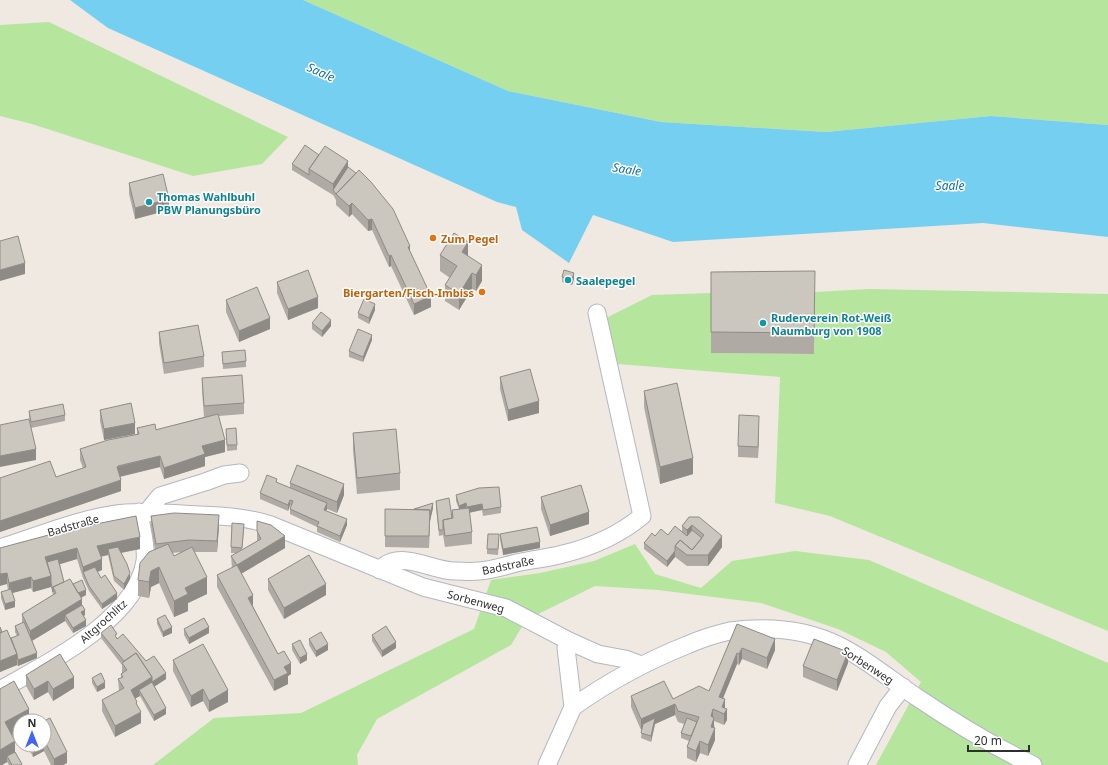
<svg xmlns="http://www.w3.org/2000/svg" width="1108" height="765" font-family="'Noto Sans',sans-serif">
<rect width="100%" height="100%" fill="#efe9e1"/>
<path fill="#b6e59e" d="M303,0h805v125l-117,-9 -165,16 -165,-10 -153,-31z
M49,22l239,115 -26,27 -69,12 -161,-52 -32,-8v-91z
M869,289l239,5v337l-278,-115 -55,-13 5,-126 -162,-13 -12,-46 46,-23 59,-2v60l103,1 1,-62z
M635,544l20,30 46,14 31,-27 63,-10 74,9 239,103v102h-232l45,-83 -35,-30 -48,-23 -77,-26 -103,-13 -63,-4 -69,34 -15,25 -134,74 -20,36 1,10h-205l61,-47 87,-5 173,-84 17,-49 49,-7 54,-12z"/>
<path fill="#75cff0" d="M70,0h233l205,91 153,31 165,10 165,-16 117,9v112l-125,-14 -310,19 -80,-27 -24,48 -47,-33 -6,-23 -19,-5 -389,-174z"/>
<g fill="none" stroke-linecap="round" stroke-linejoin="round">
<defs>
<path id="minor" d="M147,512l13,-16 45,-14 19,-7 16,-2
M0,548c38,-12 86,-32 126,-35 24,-2 49,1 73,2 24,1 48,2 72,10l152,62 83,21 63,33 29,13 27,5 16,6
M380,570c19,-22 51,1 75,1 8,0 16,1 24,0 14,-1 28,-6 42,-9 14,-3 28,-4 42,-8 29,-7 56,-19 79,-38l-45,-203
M0,690c47,-27 136,-70 145,-129 2,-16 -4,-33 -6,-49
M573,707c35,-25 74,-46 114,-62 14,-6 29,-11 43,-14 37,-5 76,-2 110,15 28,14 52,35 78,52 37,25 75,48 115,67
M547,765l26,-58 -7,-59 3,-7
M857,765l31,-59 15,-19"/>
</defs>
<use href="#minor" stroke="#b4b7c1" stroke-width="19"/>
<use href="#minor" stroke="#fff" stroke-width="17"/>
</g>
<path fill="#afaba4" fill-rule="evenodd" d="M319,155l29,12 62,86 21,54 -17,8 -23,-49 -2,1 -17,-37 -4,1 -16,-17 -3,3 -13,-12v-5l-3,-5 -41,-25v-6z
M129,183l40,27 -34,9 -6,-25z
M440,255l28,1 14,25 -6,10 -4,-2 -13,21 -14,-9v-16l5,-7 -10,-7z
M711,272l104,20 -1,62 -103,-1z
M562,277l12,2 -2,6 -10,-3z
M277,282l41,26 -30,12 -11,-27z
M226,300l44,29 -31,13 -13,-30z
M375,310l-6,14 -11,-6v-5z
M312,323l19,3 -9,11 -10,-8z
M159,332l45,24v11l-40,7 -5,-31z
M372,340l-9,22 -14,-5v-6z
M222,352l24,9v6l-23,2z
M500,377l39,36 -31,8 -8,-32z
M202,378l42,25v11l-25,2 6,36 -20,5v9l-41,13 -4,-12 -40,10 1,14 -121,41v-54l56,-1 27,-9 -3,-8v-11l57,-15v-6l19,2 48,-13 -2,-27z
M644,391l49,83 -33,10 -16,-77z
M100,410l35,24 -31,6 -4,-19z
M29,411l36,4v6l-34,7 -2,-12z
M759,427l-1,31 -20,-1v-11z
M226,429l11,16v5l-10,1z
M353,433l47,40v17l-43,4 -4,-44z
M277,483l13,5v-5l54,12 -7,18 -10,-4 -1,2 21,14 -7,17 -23,-10v-5l-27,-13v-5l1,-3 -1,-1 -2,6 -28,-12v-6z
M456,495l45,12v6l-18,3 -1,-6 -13,3 3,19v12l-27,3 -2,-12 -4,1 -3,-29v-6l16,14v-5l7,-1 -3,-8z
M541,497l48,27 -39,12 -9,-27z
M433,508l-3,13 -1,27 -44,-1v-38h29z
M151,516l68,10 -2,26h-22l12,42 -19,9v8l-14,6 -15,-34 -8,4 -2,11 -11,-2v-16l17,-30 -4,-23zM181,552l-7,4 -2,-3z
M689,517l33,30 -14,19h-21l-12,-9 -8,10 -23,-18v-6l11,-7 13,-1 14,-4v-5z
M257,521l28,27 -44,26 12,32 25,48 13,20 -3,2v8l-14,7 -57,-104v-12l15,-7 -1,-12 5,-3h-5v-6l13,-18 -2,21 15,-9z
M500,534l40,14 -37,7 -3,-15z
M499,540l-1,15 -11,-1v-5z
M0,548l140,1 -19,4 9,26 -6,11 -10,-9 -6,-26 -7,2 1,13 -5,2 4,6 16,21 -15,10 -13,-18 -6,-13 -6,-19 -17,5 4,18 9,2 13,11 -5,3 1,7 3,10 -2,1 3,10 -13,7 -8,-12 -33,20 5,17 -19,8 -1,-1 -17,7v-45l2,5 9,6 6,-2 -2,-4v-6l7,-3v-9l31,-19 -2,-8 -18,5 -2,-4 -19,5 3,14 -10,3 -4,-12v-6l7,-2z
M268,579l58,16 -42,24 -16,-29z
M157,619l15,14 -9,4 -6,-13z
M737,624l38,26 -8,19 -25,-10 -3,6 -2,-1 -14,34 2,10 2,12 -3,5 -10,-4 1,19 -7,16 -8,-3 -4,9 -9,-4v-11l2,-6 -8,-3v-5l3,-9 -6,-2 -3,-7 -20,9 -4,18 -10,-4 1,-8h-1l-10,-23v-11l42,3 36,-8z
M184,629l25,4 -20,11 -5,-9z
M101,633l16,5 29,23 20,18 -12,8 12,27 -12,7 -14,-25 -5,2 6,25 -26,14 -13,-26v-11l17,-9 -1,-12 3,-1v-4l1,-1v-8l-21,-27z
M372,635l24,13 -14,9 -10,-16z
M309,639l19,11 -12,7 -7,-12z
M292,644l15,16 -7,4 -8,-14z
M173,660l55,42 -19,10 -6,-11 -12,6 -18,-36z
M848,663l-11,28 -34,-14v-11z
M26,675l48,13 -21,13 -5,-9 -14,8 -8,-14z
M92,678l13,10 -8,4 -5,-9z
M0,689l29,32 -9,10 -8,4 3,17 7,13h-13l-2,-3 -5,3z
M44,721l23,42 -4,2h-12l-7,-14 -11,6 -6,-12h17z"/>
<path fill="#8e8b86" d="M348,161v11l-15,18v5v-11z
M169,199v11l-34,9v-11z
M352,203v11l-3,3v-11z
M372,219v11l-4,1v-11z
M468,242v17l-6,-7z
M410,246v11l-2,-10z
M391,255v11l-2,1v-11z
M25,263v11l-25,7v-11z
M482,265v16l-6,10v-16z
M472,273v16l-13,21v-16z
M574,273v6l-2,6v-6z
M431,296v11l-17,8v-11z
M318,297v11l-30,12v-11z
M375,304v6l-6,14v-6z
M270,318v11l-31,13v-11z
M331,320v6l-9,11v-6z
M372,335v5l-9,22v-5z
M539,401v12l-31,8v-11z
M759,416v11l-1,31v-11z
M135,423v11l-31,6v-11z
M225,440v12l-20,5v9l-41,13v-11l38,-22z
M36,449v11l-36,7v-11z
M160,456v11l-42,10 -1,-10z
M693,458v16l-33,10v-17z
M121,480v11l-121,41v-11z
M344,484v11l-7,18v-11z
M290,500v5l-2,6v-6z
M327,503v6l-3,7v-6z
M433,503v5l-3,13 -1,27 1,-38z
M466,503v6l-7,3v-6z
M482,504v6l-15,3v-6z
M589,512v12l-39,12v-11z
M219,515v11l-2,26v-11z
M347,519v6l-7,17v-6z
M692,525v11l-5,6v-12z
M285,536v12l-48,28v-11z
M722,536v11l-14,19v-11z
M140,537v12l-31,6 -1,-6v6l-11,2v-11z
M540,542v6l-37,7v-6z
M77,548v11l-30,9 -2,-11z
M675,551v6l-8,10v-6z
M102,559v11l-17,7 -2,-5v6v-11z
M159,567v16l-8,4 -2,11v-16l2,-11z
M7,573v11l-7,2v-12z
M130,573v6l-6,11v-6z
M51,576v11l-18,5v-11z
M31,577v11l-22,6v-11z
M207,577v17l-19,9v8l-14,6v-16l11,-13z
M326,584v11l-42,24v-11z
M86,590v5l-10,5v-6z
M117,593v6l-15,10v-5z
M253,595v11l-5,-8z
M82,599v11l-17,5v6l-35,21v-11z
M15,601v6l-10,3v-6z
M85,610v5l-4,3v-6z
M86,620v6l-13,7v-5z
M172,627v6l-9,4v-5z
M209,627v6l-20,11v-6z
M775,639v11l-8,19v-11z
M396,642v6l-14,9v-6z
M328,644v6l-12,7v-6z
M742,648v11l-3,6v-11z
M848,652v11l-11,28v-11z
M37,653v5l-19,8v-6z
M737,653v11l-18,44v-11z
M17,654v11l-17,7v-11z
M307,654v6l-7,4v-6z
M291,663v11l-3,2v8l-14,7v-11l10,-13z
M166,673v6l-14,9 -13,2 1,6 -9,5v-11l21,-13z
M74,677v11l-21,13v-12z
M48,681v11l-14,8v-11z
M105,682v6l-8,4v-5z
M203,689v12l-12,6v-11z
M228,690v12l-19,10v-11z
M725,699v11l-3,-3z
M675,704v11l-20,9 -4,18v-6l3,-12 -13,6v-11z
M166,708v6l-12,7v-6z
M29,709v12h-9v10l-15,8v-17z
M713,709v11l1,-2v11l-3,9v-22z
M727,709v11l-3,5v-11z
M141,712v11l-26,14v-11z
M715,728v12l-7,16v-11z
M44,740v11l-11,6v-11l2,-1h9z
M15,741v16l-8,-1v6l-5,3h-2v-15z
M700,741v12l-4,9v-11z
M67,752v11l-4,2h-9v-6z"/>
<path fill="#cbc7bf" stroke="#8e8b86" d="M305,145l14,10 -10,14v6l-17,-11z
M325,146l23,15 -15,23 -24,-15z
M348,167l8,6 -20,21 -3,-4z
M359,170l12,12 22,27 17,37 -2,1 23,49 -17,8 -23,-49 -2,1 -17,-37 -4,1 -16,-17 -3,3 -13,-12z
M163,174l6,25 -34,9 -6,-25z
M454,233l14,9 -6,10 20,13 -6,10 -4,-2 -13,21 -14,-9 12,-19 -17,-11z
M18,236l7,27 -25,7v-29z
M308,270l10,27 -30,12 -11,-27z
M564,270l10,3 -2,6 -10,-2z
M815,271l-1,62 -103,-1v-60z
M257,287l13,31 -31,13 -13,-31z
M364,299l11,5 -6,14 -11,-5z
M321,312l10,8 -9,11 -10,-8z
M198,325l6,31 -40,7 -5,-31z
M358,329l14,6 -9,22 -14,-6z
M245,350l1,11 -23,3 -1,-12z
M530,369l9,32 -31,9 -8,-33z
M242,375l2,28 -40,3 -2,-28z
M677,383l16,75 -33,9 -16,-76z
M131,403l4,20 -31,6 -4,-19z
M63,404l2,11 -34,7 -2,-11z
M218,414l7,26 -23,6 3,8 -41,14 -4,-12 -42,10 -1,1 4,13 -121,41v-43l50,-17 6,16 30,-10 -6,-18 28,-9 31,-6 -2,-6 18,-4 1,6 3,-1z
M739,415l20,1 -1,31 -20,-1z
M29,419l7,30 -36,7v-31z
M236,428l1,17h-10l-1,-16z
M396,429l4,44 -43,5 -4,-45z
M297,465l47,19 -7,18 -47,-19z
M267,475l10,4 -1,3 51,21 -3,7 23,9 -7,17 -23,-10 2,-4 -29,-13 3,-8 -3,-1 -2,5 -28,-12z
M581,485l8,27 -39,13 -9,-28z
M499,487l2,20 -18,3 -1,-6 -15,3 -1,-4 -7,3 -3,-11 23,-7z
M449,498l3,20 -9,2v10h-4l-3,-29z
M433,503l-3,12v-5l-16,-1z
M469,508l3,24 -27,4 -2,-16 10,-2 -1,-8z
M385,509l45,1 -1,26h-44z
M174,513l45,2 -2,26 -28,-1 -33,4 -5,-28z
M136,516l4,21 -43,9 5,13 -19,8 -6,-19 -32,9 6,19 -18,5 -2,-4 -22,6 -2,-10 -7,1v-26l71,-19z
M689,517h10l23,19 -14,19h-21l-12,-9 5,-6 12,10 12,-15 -12,-10 -5,5 -5,-4z
M257,521l14,4 14,11 -48,29 -6,-9 30,-17 -4,-8z
M232,523l12,1 -2,24 -11,-1z
M675,526l12,10 5,-6 10,8 -10,12 -12,-10 -5,6v5l-8,10 -23,-18 8,-10 3,3 6,-7 7,6z
M537,527l3,15 -37,7 -3,-15z
M488,534h11l-1,15h-11z
M168,544l6,12 18,-9 15,30 -22,11 3,6 -14,7 -15,-34 -8,4 -2,11 -11,-2 2,-17 9,-11z
M118,547l9,17 3,9 -6,11 -10,-8 -6,-27z
M309,555l17,29 -42,24 -16,-29z
M58,559l6,23 -11,5v5l-2,-10v-6l-4,-14z
M237,565l16,30 -5,3 30,56 6,-3 7,12 -7,4 4,6 -14,7 -57,-105z
M95,567l6,11 4,-3 12,18 -15,11 -13,-18 -6,-14z
M70,579l12,20 -52,32 -8,-17 34,-21 -3,-6z
M82,580l4,10 -8,3 -5,-9z
M11,589l4,12 -10,3 -4,-12z
M82,605l3,5 -4,2 5,8 -13,8 -8,-13z
M165,615l7,12 -9,5 -6,-13z
M204,618l5,9 -20,11 -5,-9z
M24,622l13,31 -19,7 -1,-6 -6,-16 8,-3 -4,-9z
M737,624l38,15 -8,19 -25,-10 -3,6 -2,-1 -18,44 6,2 -3,8 5,2 -3,5 -11,-5 -2,7 3,2 -3,9 4,1 -7,17 -8,-4 -4,10 -9,-4 12,-30 -21,-6 -3,-7 -34,15 -10,-23 33,-15 9,18 26,-13 10,5z
M111,625l6,9 -2,1 2,4 6,-5 23,27 8,-5 12,17 -14,9v-5l-16,-24 -12,8 -23,-28z
M386,626l10,16 -14,9 -10,-16z
M0,627l2,5 -2,1z
M7,630l10,24 -17,7v-28z
M321,632l7,12 -12,7 -7,-12z
M814,639l34,13 -11,28 -34,-14z
M300,640l7,14 -7,4 -8,-14z
M203,644l25,46 -19,11 -6,-12 -12,7 -18,-36z
M136,653l16,24 -21,13 6,12 -1,1 5,9 -26,14 -13,-26 22,-12 -6,-9 5,-2 -2,-3 6,-4 -5,-7z
M60,654l14,23 -21,12 -5,-8 -14,8 -8,-14z
M101,673l4,9 -8,5 -5,-9z
M14,681l15,28 -24,13 10,19 -15,9v-61z
M152,682l14,26 -12,7 -15,-25z
M50,718l17,34 -13,7 -10,-19v-19z
M655,718l-4,18 -10,-3 2,-9z
M687,718l10,4 -6,14 -10,-3z
M15,752l7,12 -2,1h-8l-5,-9z"/>
<g fill="#0f9aa8" stroke="#fff" stroke-width="1.5">
<circle cx="149" cy="202" r="4"/>
<circle cx="568" cy="280" r="4"/>
<circle cx="763" cy="323" r="4"/>
</g>
<g fill="#e8710a" stroke="#fff" stroke-width="1.5">
<circle cx="433" cy="238" r="4"/>
<circle cx="482" cy="292" r="4"/>
</g>
<g text-anchor="middle" dominant-baseline="central" stroke-width="3" stroke-linejoin="round" paint-order="stroke">
<g font-size="11" font-weight="bold" fill="#0d838f" stroke="#fff" text-anchor="start">
<text x="157" y="196">Thomas Wahlbuhl<tspan x="157" dy="13">PBW Planungsbüro</tspan></text>
<text x="576" y="280">Saalepegel</text>
<text x="771" y="317">Ruderverein Rot-Weiß<tspan x="771" dy="13">Naumburg von 1908</tspan></text>
</g>
<g font-size="11" font-weight="bold" fill="#c56008" stroke="#fff" text-anchor="start">
<text x="441" y="238">Zum Pegel</text>
<text x="474" y="292" text-anchor="end">Biergarten/Fisch-Imbiss</text>
</g>
<g font-size="11" fill="#2e2e2e" stroke="#fff">
<text transform="translate(73 525) rotate(-16)">Badstraße</text>
<text transform="translate(508 565) rotate(-12)">Badstraße</text>
<text transform="translate(476 601) rotate(15)">Sorbenweg</text>
<text transform="translate(103 621) rotate(-42)">Altgrochlitz</text>
<text transform="translate(868 665) rotate(33)">Sorbenweg</text>
</g>
<g font-size="12" font-style="italic" fill="#0d6fa3" stroke="#fff">
<text transform="translate(321 72) rotate(24)">Saale</text>
<text transform="translate(627 169) rotate(9)">Saale</text>
<text x="950" y="185">Saale</text>
</g>
</g>
<g transform="translate(32 733)"><circle r="19" fill="#ffffff" stroke="#ababab"/>
<path d="M0-3L7 15L0 10L-7 15Z" fill="#4264fb"/>
<text y="-6" font-size="11" font-weight="bold" text-anchor="middle" fill="#2e2e2e">N</text>
</g>
<path d="M968 745v6h61v-6" fill="none" stroke="#2e2e2e" stroke-width="2"/>
<text x="974" y="745" font-size="12" fill="#2e2e2e" stroke="#ffffff" stroke-width="3" paint-order="stroke">20 m</text>
</svg>
